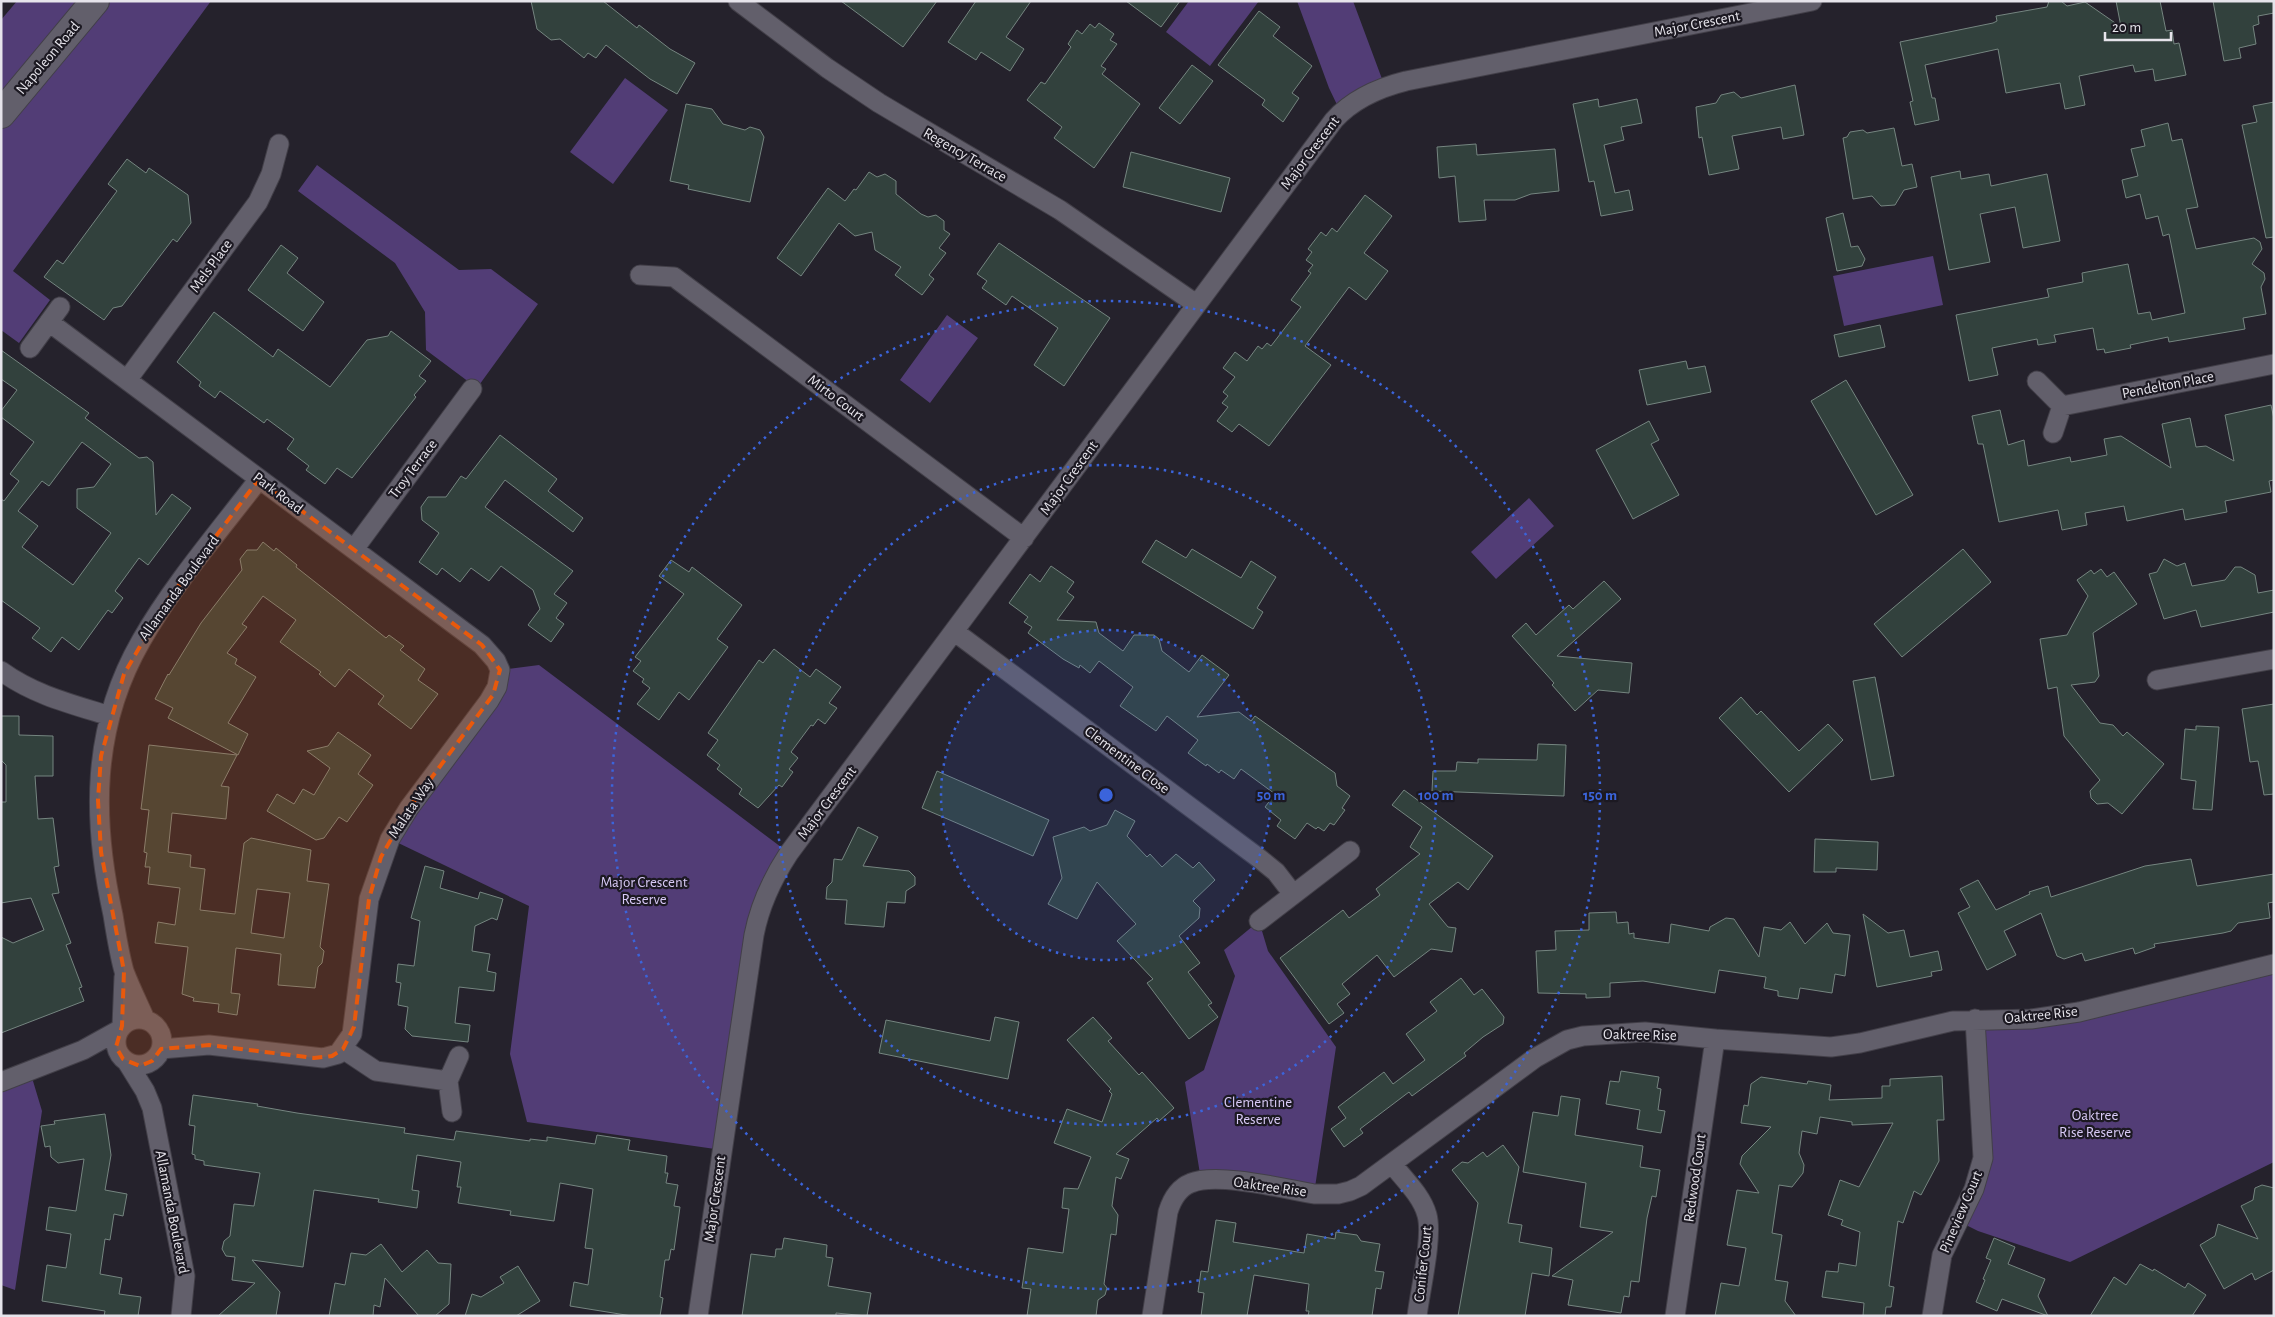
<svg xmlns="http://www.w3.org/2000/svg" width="2275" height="1317" font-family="'Alegreya Sans',sans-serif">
<rect width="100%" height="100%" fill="#25222c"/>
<path fill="#523d76" d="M17,1h194l-198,270 37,29 -31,43 -18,-13v-310z
M1189,1h70l-49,65 -44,-34z
M1297,1h56l32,86 -44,26 -12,-25z
M625,78l43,32 -55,74 -43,-32z
M317,165l142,105 32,-1 47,35 -61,84 -51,-38 -1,-38 -30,-49 -97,-72z
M1933,256l10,49 -99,21 -11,-50z
M947,315l31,23 -48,65 -30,-23z
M1529,498l25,28 -58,53 -25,-27z
M539,665l250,188 -18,30 -49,267 -195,-28 -17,-68 19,-148 -139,-67 110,-169z
M1259,921l9,30 68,96 -22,147 -113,-14 -16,-98 19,-12 31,-94 -11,-26z
M2274,964v198l-204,100 -92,-31 -20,-10 16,-32 1,-170h35z
M30,1071l12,40 -27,179 -14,-5v-203z"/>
<path fill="#32413d" stroke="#758580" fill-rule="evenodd" d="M531,1h72l34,27 2,-3 31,24 25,14 -18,31 -27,-15 -44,-34 -10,13 -8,-5 -4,5 -24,-19 -9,1 -14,-11z
M841,1h96l-34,46z
M976,1h55l-25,36 18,12 -14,22 -29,-19 -5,8 -28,-18z
M1126,1h54l-19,26z
M2049,1h12l6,5 18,-4 36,25 -5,-26h44l6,30 6,-1 2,14 5,-1 7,32 -31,6 -2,-12 -18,3 -2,-7 -54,11 6,29 -20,4 -5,-26 -54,10 -8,-44 -73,16 7,33h3l4,22 -24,5 -5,-23 3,-1 -13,-59 93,-19 4,-2 -1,-5 51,-9z
M2213,1h61v12l-16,3 1,8 -6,2 3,18 -17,4 2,10 -17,3z
M1259,11l21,16 -7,9 39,30 -20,27 7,5 -16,24 -21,-17 3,-5 -47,-35z
M1099,23l15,11 -4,6 7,4 -16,22 5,3 -4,5 38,30 -46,64 -40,-30 8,-11 -35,-27 14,-18 4,2 26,-37 -3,-3 9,-14 5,4 8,-10 5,4z
M1192,65l21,16 -33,43 -21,-16z
M1795,85l9,50 -21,4 -2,-12 -49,9 7,33 -30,6 -7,-38 -3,1 -3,-31 20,-4 5,-8 13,-3 7,6z
M1598,99l1,8 38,-8 5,24 -21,4 3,13 -20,5 11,48 14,-3 4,20 -32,6 -7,-35 -5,1 -16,-78z
M2274,102v135l-8,1 -24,-113 15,-3 -4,-16z
M686,104l26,5 11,15 22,6 5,-3 10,3 4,7 -14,65 -62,-13 1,-4 -19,-4z
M2168,123l4,18 10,-2 16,68 -12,2 10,40 58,-11 6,4 2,7 -10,15 12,9 1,6 -4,8 5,27 -23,4 2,11 -76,13 -1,-5 -38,8 1,3 -26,5 -1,-4 -7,1 -4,-22 -39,7 2,7 -18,3 -1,-6 -45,9 6,27 -29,6 -13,-66 93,-18 -2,-8 36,-7 -1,-9 46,-9 10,50 12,-2 2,8 33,-7 -16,-79 -6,2 -5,-20 -12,3 -6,-25 -14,4 -4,-18 16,-4 -7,-27 14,-3 -4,-16z
M1894,128l8,38 10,-2 5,23 -13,3 -9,15 -14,1 -9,-10 -19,3 -10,-61 4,-1 3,-5 13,-2 4,3z
M1476,144l1,11 78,-6 4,42 -28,3 -16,6h-31l2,20 -27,2 -4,-46 -16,2 -2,-31z
M1131,152l99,26 -9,34 -98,-25z
M127,159l19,14 3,-5 39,27 3,28 -14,19 -4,-3 -51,67 -9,2 -9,12 -60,-43 13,-17 6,4 54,-73 -9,-7z
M1960,171l1,8 28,-5 2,12 56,-12 13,67 -37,7 -8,-41 -35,7 10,48 -41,8 -18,-93z
M869,172l8,5 8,-3 11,7v13l25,20 7,3 8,-2 8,6v9l6,4 -11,14 7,5 -17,22 5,4 -12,16 -27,-20 6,-8 -26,-17 -3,-18 -17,4 -16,-13 -38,53 -24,-18 51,-70 17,13 9,-12 2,1z
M1365,195l27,21 -28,37 24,18 -22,29 -17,-13 -44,59 26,19 -62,81 -30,-22 -7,8 -15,-11 11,-14 -6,-4 6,-7 -5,-4 12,-15 -12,-9 12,-16 12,9 11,-15 4,3 5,-6 4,3 30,-39 -10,-7 20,-27 -3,-2 5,-6 -7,-5 6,-8 -4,-3 13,-17 5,4 6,-8 5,4z
M1843,213l8,34 7,-1 7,13 -3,7 -25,5 -11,-53z
M999,243l111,75 -46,68 -30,-21 24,-37 -46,-32 -6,9 -24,-17 5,-7 -10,-7z
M281,245l17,13 -11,15 37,29 -21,29 -55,-41z
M214,312l59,45 5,-8 52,38 37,-47 21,-4 3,-5 40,30 -12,15 7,5 -12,14 2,2 -64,81 -15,-10 -12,16 -19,-14 3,-4 -22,-17 7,-10 -27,-20 -3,4 -44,-32 -5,7 -16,-12 2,-4 -24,-20z
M1880,325l5,22 -46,10 -5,-22z
M1,350l88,63 -4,5 54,40 8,-1 6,5 3,53 16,-21 19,14 -43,57 -9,-7 -24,33 8,7 -11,15 -4,-3 -29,40 -17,-13 -11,15 -19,-14 8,-10 -39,-28v-101l3,2 15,-20 -9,-7 24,-32 -33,-25v-6l16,-21 -16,-11zM82,442l29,22 -17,23 -17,2v19l34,25 -38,52 -51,-38 16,-21 -20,-15 24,-30 7,5z
M1686,361l2,8 17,-3 6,26 -64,13 -8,-35z
M1846,380l67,115 -37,20 -65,-114z
M2271,405l3,14v61l-5,1 2,11 -46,9 2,11 -42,8 -2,-11 -56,12 -3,-15 -39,7 2,12 -25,5 -4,-20 -59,12 -16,-78h-5l-6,-28 28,-6 8,35 16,-5 4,26 42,-9 1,5 36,-7 -3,-16 17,-3 50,32 -9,-44 28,-6 6,29 10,-1 28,15 -9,-46z
M1649,421l10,19 -8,4 28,51 -46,24 -37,-69z
M500,435l57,44 -9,12 35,27 -10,14 -68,-52 -20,27 88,64 -19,23 13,9 -11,15 8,6 -13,18 -23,-17 12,-16 -7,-19 -32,-24 -12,15 -18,-13 -11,14 -18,-14 -5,7 -18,-13 20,-29 -17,-13 -1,-13 7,-10h18l15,-21 5,3z
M1156,540l30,18 6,-9 49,29 10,-17 25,16 -19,31 6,4 -10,17 -111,-67z
M263,542l11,9 2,-3 21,17 -1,2 90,71 3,-3 15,11 -4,4 25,19 -7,11 20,14 -27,35 -33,-25 6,-8 -35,-27 -14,18 -16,-13 2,-2 -41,-30 16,-22 -33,-24 -21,28 5,3 -20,26 10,6 -2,5 21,13 -28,46 20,11 -10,21 -70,-37 5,-10 -18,-9 13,-25 1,1 32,-52 41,-53 -2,-11 7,-9h10z
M1963,549l28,33 -89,75 -28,-33z
M2164,559l13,7 8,-3 7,23 33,-6 10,-13h6l14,8 3,18 16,-3v22l-73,15 -5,-17 -32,9 -15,-45 8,-2z
M671,560l18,12 3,-5 50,38 -25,34 11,8 -39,53 -10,-8 -20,28 -22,-16 13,-16 -8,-6 2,-3 -11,-8 8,-10 -6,-4 49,-63 -25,-18z
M1051,566l23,16 -7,10 7,5 -17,23 39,2 3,11 24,18 11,-16h20l5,4 3,12 27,21 13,-17 27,20 -32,42 42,-5 12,9 4,-5 80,57 2,13 13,10 -8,12 3,2 -11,15 -4,-2 -6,8 -6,-4 -2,2 -9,-6 -12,16 -18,-13 4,-6 -16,-13 10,-13 -34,-25 -7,10 -13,-9 -2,3 -12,-9 -1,2 -18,-13 10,-13 -31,-24 -11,15 -36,-25 13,-19 -34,-26 -9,12 -10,-8 -1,3 -16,-9 -35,-26 4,-6 -8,-5 4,-5 -19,-14 21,-29 10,8z
M2101,569l6,8 7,-5 23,32 -44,29 6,43 -4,6 -24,3 29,38 13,2 10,11 4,-4 37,32 -42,50 -14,-11 -11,1 -6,-6 -1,-7 10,-11 -36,-44 -7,-49 -9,2 -8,-50 27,-4 21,-39 -11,-16 14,-10 3,4z
M1604,581l17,18 -64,57 75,7 -3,30 -31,-3 -23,21 -23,-26 2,-2 -42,-47 14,-13 10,12 33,-30 4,4z
M774,649l36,28 6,-8 25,18 -12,16 8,5 -12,16 -7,-5 -5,7 -2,-1 -20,27 7,6 -9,11 4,3 -11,15 -3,-2 -21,23 -19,-14 3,-5 -25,-20 3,-4 -13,-10 11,-15 -10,-7 51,-73 4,3z
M1875,677l19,99 -23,4 -18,-99z
M1741,697l16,18 4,-4 38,40 29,-27 15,16 -54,52 -70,-74z
M2274,704v90l-10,1 -6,-34 -8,1 -8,-53z
M1,716h18v19l34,1v40h-18l3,43 15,-1 6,48 -5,1 5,26 -7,1 19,49 -5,2 16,42 -3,1 5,13 -83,32v-96l12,6 31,-13 -13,-32 -30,5v-101h5v-37l-5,-5z
M2196,726l23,1 -7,83 -19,-1 3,-28 -15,-2 4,-50 11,1z
M338,732l33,23 -13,19 15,11 -26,37 -8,-5 -15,21 -8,2 -49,-29 10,-17 17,10 9,-15 11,6 16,-27 -23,-17 21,-5z
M1538,744l28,1 -2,51 -132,-5 1,-20h23l1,-9 21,1v-4l59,1z
M149,745l88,10 -16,31 8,1 -3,32 -54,-6 -4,39 23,3 -1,12 15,2 -5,41 35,4 9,-71 7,-5 60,12 -4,31 22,3 -9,63 4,4 -2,12 -4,4 -3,21 -37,-3 3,-31 -45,-6 -5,45 9,1 -3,21 -19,-3 1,-8 -26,-3 1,-3 -12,-4 6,-47 -33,-4 3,-21 17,3 5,-37 -32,-4 2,-17h-5l2,-14 -3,-1 5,-42 -8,-1zM257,889l33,4 -6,45 -33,-5z
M937,771l112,49 -16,36 -111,-48z
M1404,790l89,66 -25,34 -10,-8 -29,22 19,23 8,1 -4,24 -21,-3 -37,28 -17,-22 -35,29 8,10 -13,10 7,9 -15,11 -49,-66 63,-48 6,8 31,-23 -4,-6 44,-35 -10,-7 12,-20 -30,-22z
M1115,810l20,11 -8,15 20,21 3,-3 12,13 14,-13 17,14 6,-6 16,18 -22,21 7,7 -1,10 -20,18 21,27 -12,9 24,31 -4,2 10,12 -29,22 -42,-56 6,-4 -36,-38 19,-17 -39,-42 -20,37 -29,-15 14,-26 -9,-41 31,-10 6,4 17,-6z
M858,827l20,10 -15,29 46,5 6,6v8l-9,6 -1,12 -18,-1 -3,25 -39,-3 2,-24 -21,-1 1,-12 5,-5 2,-23 8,1z
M1815,839l63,3 -1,28 -41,-2v4h-22z
M2191,859l6,27 77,-12v28l-6,1 2,15 -32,5 -7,8 -8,2 -69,11 1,3 -20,7 -2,-6 -48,13 -3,-8 -18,6 -7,-3 -16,-43 -37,18 12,24 -29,15 -29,-57 12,-6 -10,-18 18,-9 18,30 34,-16 -1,-2 19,-6 3,11 94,-31z
M425,866l19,5 -4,17 38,11 2,-7 23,7 -6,21 -5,-2 -17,8 -3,25 18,3 -3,17 9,2 -2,18 -35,-4 -4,36 15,2 -2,17 -56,-6 -7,-7 3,-22 -10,-2 3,-22 -5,-1 2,-18 16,2 6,-45 -9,-3z
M1616,912l1,11 11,-1 1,12 5,-1v5l35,5 2,-19 38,7 1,-4 16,-9 8,1 25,38 5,-30 17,3 9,-8 15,22 22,-21 6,10 17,2 -5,41 -10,-2 -3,19 -32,-5 -2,11 -20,-3v-5l-14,-3 2,-11 -47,-7 -4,23 -72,-12 -33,2v14l-24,1v-4l-48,-1 -2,-42 20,-1 -1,-19 34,-1v-17z
M1863,914l25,19 16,-3 6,27 28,-6 4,19 -11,2 1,4 -55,11z
M1461,978l13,17 8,-6 22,28 -1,7 -20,13 -19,16 2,3 -54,40 -3,-4 -49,37 3,4 -19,14 -13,-18 15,-11 -8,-11 46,-35 9,12 32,-24 -19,-26 31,-23 -7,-9z
M995,1017l24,5 -11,57 -129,-26 7,-33 104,21z
M1093,1017l19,21 -4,3 31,34 3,-3 32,36 -15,13 -2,-3 -41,36 13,5 -8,20 -5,-2 -4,29 6,9 -2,20 -5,-1 -7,50 3,4 -2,7 -7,5 -2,16h-69l4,-27 -9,-1 6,-40 35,5 6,-44 -7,-1 2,-20 14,1 13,-32 -37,-14 13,-34 35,13 10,-28 -3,-3 2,-2 -44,-49z
M1621,1071l38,6 -2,11 4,1 -3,21 7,1 -4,22 -24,-4 3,-19 -34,-6 4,-23 9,1z
M1942,1076l2,44h-7l2,41 -18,34 -7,-4 -11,32 -5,-2 -9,65 5,1 -3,20h-5l-1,9h-22l1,-13 -42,-6 4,-26 12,1 1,-9 17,3 4,-34 -19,-7 2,-5 -15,-5 12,-35 19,7 34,-64 -41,2v-3l-32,-5 -3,17 -15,-3 -3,22 5,12 -1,8 -11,14 -13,-2 -7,48 10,2 -7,45 13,2 -3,19 11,15h-81l6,-33 18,3 7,-38 -19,-3 10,-55 22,3 -19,-29 2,-8 29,-29 -30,-4 3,-18 4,1 3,-22 10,-7 46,7 1,-3 23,4 -2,15 53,-2v-12h8v-7z
M193,1095l65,9 -1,2 40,7 108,15 -1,5 50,7 2,-9 74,10v-2l17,2v-4l48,7 2,-9 33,5 -2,10 39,6 -2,17h3l-2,10 12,2 -4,21 6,1 -6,43 -3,-1 -2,11h-4l-5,37 3,1 -3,18h-28l-62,-10 4,-24 14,3 5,-36 -8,-1 8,-59 -33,-6 -6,38 -44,-6 1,-4 -53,-8 3,-16h-4l4,-25 -44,-7 -5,35 7,1 -2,17 -39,-6 1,-3 -65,-9 -11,77 -51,-7 28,32 -4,24h-58l37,-33 -23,-3 3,-23 -9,-1 -4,-7 2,-8 6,-5 4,-32 20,2 6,-33 -56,-8v-4l-9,-2v-4l-3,-1 3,-28 -6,-1z
M1561,1096l19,3 -5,36 68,11 -3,21 20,3 -4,27 -4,-1 -5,22 -8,64 -8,-1 -2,16 -5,-1 -3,17 -53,-8 5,-25 -21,-4 61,-44 -33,-5 6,-44 -63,-11 10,-60 25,4z
M105,1114l6,41 -6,35 22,4 -4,22 -9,-2 -4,26 -5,-1 -5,35 22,4 -3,16 22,3 -3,19h-34l1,-5 -63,-10 5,-36 19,3 5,-34 -25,-4 3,-23 27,4 8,-52 -26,4 -7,-6 -1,-11 -5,1 -4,-21 14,-2 -1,-3z
M1503,1145l16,22 -11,56 14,2 -3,17 33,6 -3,28 -17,-3 -7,43h-67l20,-113 -26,-33 10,-8 6,1 15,-11 4,5z
M2262,1185l12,3v82l-19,10 -3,-7 -28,16 -24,-44 15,-9 3,-12 40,15 -17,-33 12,-6 2,-12z
M1216,1220l20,3 -3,19 71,11 3,-19 28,5 1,-7 21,3 4,6 19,3 -5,27 9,1 -3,17 -5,-1 -4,28h-64l1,-5h-3l3,-27 -55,-9 -7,41h-46l3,-23 -6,-1 3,-21 7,1z
M784,1238l43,7 -1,12 7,1 -5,28 43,7 -4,23 -31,-3v3h-94l9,-62 24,3 1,-8h6z
M1994,1238l21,9 -7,17 37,15 -7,17 10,20 -46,-17 -5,12 -21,-9 9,-22 -2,-1 8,-19 -5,-2z
M381,1244l21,28 25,-22 11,13 13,1 -2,40 -14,12h-16l-34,-38 -5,29 -6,-2 -1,11h-44l6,-33 10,2 6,-32 15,2z
M2140,1264l13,7 1,-2 31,19 3,-5 18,12 -14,21h-102l24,-39 12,8z
M518,1266l22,35 -24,15h-51l7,-22 9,3 23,-14 -4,-6z"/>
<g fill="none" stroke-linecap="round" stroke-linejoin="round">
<defs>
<path id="street" d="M738,1l89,67 52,35 181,107 136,94
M640,275l34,2 350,261
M49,322l433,323 14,16 4,9 -3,17 -8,14 -80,107 -19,31 -21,60 -17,135 -14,20 -15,4 -114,-13 -48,4
M30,348l30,-41
M127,380l131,-178 13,-28 8,-30
M2037,381l25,25 -9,27
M2062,406l212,-42
M354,549l118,-160
M955,632l305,227 16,13 17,22
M1,671c33,24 70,33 109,45
M2157,680l117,-21
M1259,921l91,-70
M116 1042a23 23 0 1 1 46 0a23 23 0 1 1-46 0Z
M145,1019c-7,-16 -15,-32 -21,-48 -5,-18 -8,-37 -11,-56 -21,-95 -22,-187 28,-274 31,-55 79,-111 118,-162
M122,1026l2,-49
M343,1049l33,22 72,10
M127,1062l18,29 7,17 33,168 -4,40
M1,1082l82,-32 36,-20
M452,1112l-4,-31 11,-25
M1392,1164c12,15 30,32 35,51 6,22 -7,76 -10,101
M698,1316l56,-381c6,-31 18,-56 35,-82l545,-733c19,-21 44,-32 72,-39l406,-80
M1152,1316l16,-104c4,-13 10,-24 23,-29 26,-11 94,6 123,11h24l12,-3 11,-5 174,-128 32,-18 16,-4 62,-4 70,7 116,8 29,-4 93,-22 78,-2 48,-7 195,-48
M1675,1316l40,-277
M1932,1316l10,-61 32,-66 9,-31 -8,-139"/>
<path id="secondary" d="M1,114l94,-113"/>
</defs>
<use href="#street" stroke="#423f48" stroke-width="21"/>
<use href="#secondary" stroke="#423f48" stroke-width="30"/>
<use href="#street" stroke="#625f6b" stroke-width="19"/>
<use href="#secondary" stroke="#625f6b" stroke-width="28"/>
</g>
<path fill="#e8590c" fill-opacity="0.2" stroke="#e8590c" stroke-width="4" stroke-dasharray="10 6" stroke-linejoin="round" d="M259,479l223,166 18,25 -7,25 -84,113 -28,49 -12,42 -15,128 -11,22 -11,7 -18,2 -105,-13 -48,4 -9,12 -12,5 -17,-7 -7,-12 6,-21 2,-55 -23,-119 -3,-52 3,-44 23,-82 40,-69z"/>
<circle cx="1106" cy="795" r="165" fill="#3b64db" fill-opacity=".12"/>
<g fill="none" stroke="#3b64db" stroke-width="2.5" stroke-dasharray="2.5 5">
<circle cx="1106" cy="795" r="165"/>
<circle cx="1106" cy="795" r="330"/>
<circle cx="1106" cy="795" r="494"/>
</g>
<g text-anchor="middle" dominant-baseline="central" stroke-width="4.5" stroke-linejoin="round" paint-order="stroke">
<g font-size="15" fill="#e6e4eb" stroke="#1c1922">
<text transform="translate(1697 24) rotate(-11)">Major Crescent</text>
<text transform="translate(48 58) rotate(-50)">Napoleon Road</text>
<text transform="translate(1310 153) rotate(-53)">Major Crescent</text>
<text transform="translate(965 155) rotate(30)">Regency Terrace</text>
<text transform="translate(211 266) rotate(-54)">Mels Place</text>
<text transform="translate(2168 385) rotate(-11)">Pendelton Place</text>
<text transform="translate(836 398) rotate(37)">Mirto Court</text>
<text transform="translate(413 469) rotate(-53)">Troy Terrace</text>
<text transform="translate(1069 478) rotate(-54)">Major Crescent</text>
<text transform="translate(278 493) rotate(37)">Park Road</text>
<text transform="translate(179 588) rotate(-54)">Allamanda Boulevard</text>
<text transform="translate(1127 760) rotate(37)">Clementine Close</text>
<text transform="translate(827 803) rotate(-53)">Major Crescent</text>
<text transform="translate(411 808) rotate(-56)">Malata Way</text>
<text transform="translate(2041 1015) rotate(-6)">Oaktree Rise</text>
<text transform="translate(1640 1035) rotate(1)">Oaktree Rise</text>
<text transform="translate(1695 1178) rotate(-82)">Redwood Court</text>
<text transform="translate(1270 1187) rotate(8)">Oaktree Rise</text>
<text transform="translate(715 1199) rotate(-82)">Major Crescent</text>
<text transform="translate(172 1212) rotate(79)">Allamanda Boulevard</text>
<text transform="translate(1961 1212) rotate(-67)">Pineview Court</text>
<text transform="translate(1423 1264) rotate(-84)">Conifer Court</text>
</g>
<g font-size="15" fill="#d8caf6" stroke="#1c1922">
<text x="644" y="882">Major Crescent<tspan x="644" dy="17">Reserve</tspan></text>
<text x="1258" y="1102">Clementine<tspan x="1258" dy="17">Reserve</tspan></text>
<text x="2095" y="1115">Oaktree<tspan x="2095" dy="17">Rise Reserve</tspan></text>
</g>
</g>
<circle cx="1106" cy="795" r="8" fill="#3b64db" stroke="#1c1922" stroke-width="2.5"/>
<g font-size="15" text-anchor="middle" font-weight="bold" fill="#3b64db" stroke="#1c1922" stroke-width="4.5" stroke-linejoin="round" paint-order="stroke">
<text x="1271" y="800">50 m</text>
<text x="1436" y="800">100 m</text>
<text x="1600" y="800">150 m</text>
</g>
<rect width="2275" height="1317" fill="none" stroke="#e6e4eb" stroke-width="5"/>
<path d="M2105 32v8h66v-8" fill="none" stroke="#e6e4eb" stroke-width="2.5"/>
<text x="2112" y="32" font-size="15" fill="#e6e4eb" stroke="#1c1922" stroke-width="4" paint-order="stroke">20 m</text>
</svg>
